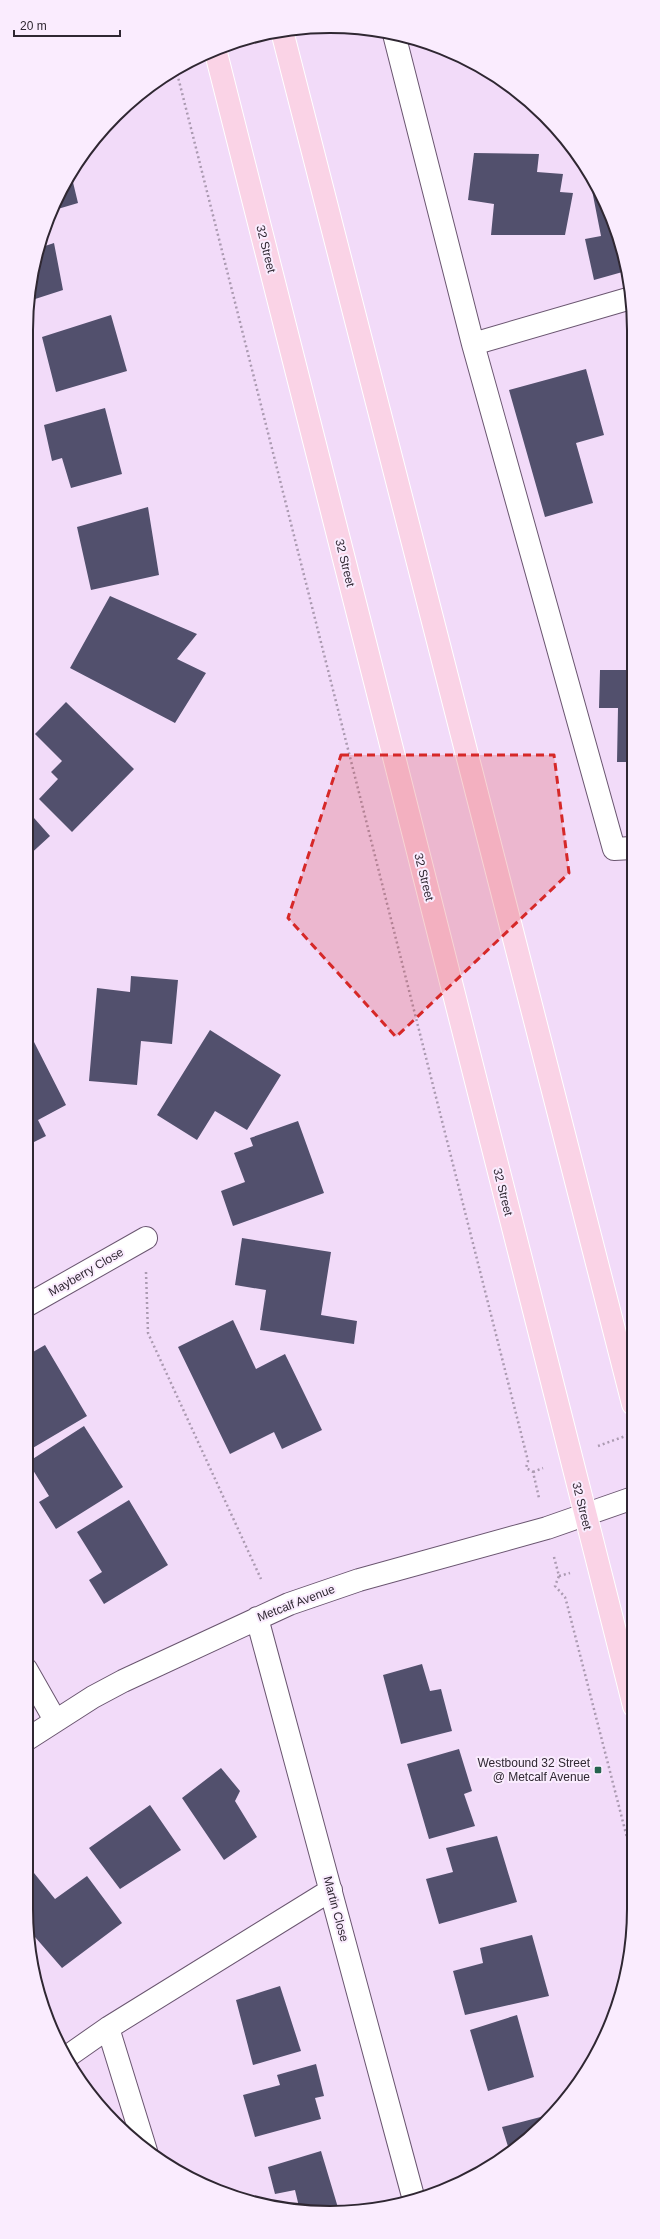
<svg xmlns="http://www.w3.org/2000/svg" width="660" height="2239" font-family="Arial,sans-serif">
<rect width="100%" height="100%" fill="#f2dbf9"/>
<path fill="#52506d" d="M474,153l65,1 -2,18 26,2 -3,18 13,1 -8,42h-74l3,-31 -26,-4z
M71,174l7,29 -27,8z
M590,180l21,33 15,58 -32,9 -9,-41 16,-3z
M54,243l9,47 -34,11 3,-30 7,-23z
M111,315l16,56 -71,21 -14,-55z
M632,358v14h-1l-4,-13z
M586,369l18,66 -28,8 17,60 -48,14 -36,-127z
M105,408l17,66 -51,14 -9,-30 -10,3 -8,-36z
M148,507l11,68 -68,15 -14,-63z
M110,596l87,38 -20,25 29,14 -31,50 -105,-55z
M600,670h32v92h-15l1,-54h-19z
M66,702l68,67 -62,63 -33,-33 19,-20 -7,-7 11,-11 -27,-27z
M26,809l24,27 -24,22z
M131,976l47,4 -6,64 -31,-3 -4,44 -48,-4 8,-93 33,4z
M210,1030l71,45 -34,55 -32,-19 -18,29 -40,-25z
M33,1040l33,65 -28,15 8,16 -20,10v-102z
M298,1121l26,72 -91,33 -12,-35 24,-9 -11,-29 19,-7 -3,-8z
M242,1238l89,14 -10,63 36,6 -3,23 -94,-14 6,-40 -31,-5z
M233,1320l23,49 29,-15 37,76 -40,19 -8,-17 -44,22 -52,-107z
M45,1345l42,71 -61,36v-96z
M84,1426l39,61 -67,42 -17,-27 10,-6 -21,-34z
M129,1500l39,65 -64,39 -15,-24 13,-8 -25,-40z
M422,1664l8,27 11,-2 11,42 -51,13 -18,-69z
M459,1749l13,42 -8,3 11,32 -46,13 -22,-75z
M221,1768l19,23 -5,10 22,36 -33,23 -42,-62z
M150,1805l31,45 -61,39 -31,-41z
M497,1836l20,66 -78,22 -13,-45 27,-7 -7,-24z
M34,1873l21,26 32,-23 35,47 -60,45 -34,-39 -2,-49z
M532,1935l17,61 -84,19 -12,-44 30,-8 -3,-15z
M280,1986l21,65 -48,14 -17,-65z
M517,2015l17,62 -46,14 -18,-61z
M316,2064l8,32 -9,2 6,21 -66,18 -12,-42 37,-10 -3,-10z
M552,2114l-37,36 -5,3 -8,-26z
M321,2151l18,60h-39l-5,-21 -20,4 -7,-27z"/>
<g fill="none" stroke-linecap="round" stroke-linejoin="round">
<defs>
<path id="minor" d="M394,34l79,310 141,505 18,-1
M473,344l158,-46
M26,1306l120,-68
M257,1618l157,582
M26,1669l29,51
M26,1740l67,-43 30,-16 166,-77 70,-24 188,-52 86,-30
M108,2028l38,123
M68,2056l40,-28 223,-138"/>
<path id="major" d="M282,31l351,1373
M215,49l419,1657"/>
</defs>
<use href="#minor" stroke="#6a5670" stroke-width="24"/>
<use href="#major" stroke="#fff" stroke-width="24"/>
<path stroke="#ab9ab1" stroke-width="2.5" stroke-dasharray="2 3" stroke-linecap="butt" d="M176,69l352,1392 -2,7 7,4 6,26
M146,1272l2,61 113,246
M598,1446l33,-12
M533,1472l10,-4
M554,1557l5,19 -4,10 10,11 2,7 67,261
M628,1562l5,-1
M559,1576l11,-3"/>
<use href="#minor" stroke="#fff" stroke-width="22"/>
<use href="#major" stroke="#fad3e6" stroke-width="22"/>
</g>
<path fill="#d62828" fill-opacity="0.2" stroke="#d62828" stroke-width="3" stroke-dasharray="8 5" stroke-linejoin="round" d="M341,755h213l15,118 -173,164 -108,-119z"/>
<rect fill="#25634e" stroke="#faecfe" stroke-width="1.5" x="594" y="1766" width="8" height="8" rx="2"/>
<g text-anchor="middle" dominant-baseline="central" stroke-width="4" stroke-linejoin="round" paint-order="stroke">
<g font-size="12" fill="#2f2732" stroke="#faecfe">
<text transform="translate(266 249) rotate(76)">32 Street</text>
<text transform="translate(345 563) rotate(76)">32 Street</text>
<text transform="translate(424 877) rotate(76)">32 Street</text>
<text transform="translate(503 1192) rotate(76)">32 Street</text>
<text transform="translate(86 1272) rotate(-30)">Mayberry Close</text>
<text transform="translate(582 1506) rotate(76)">32 Street</text>
<text transform="translate(296 1603) rotate(-21)">Metcalf Avenue</text>
<text transform="translate(336 1909) rotate(75)">Martin Close</text>
</g>
<g font-size="12" fill="#2f2732" stroke="#faecfe" text-anchor="end">
<text x="590" y="1763">Westbound 32 Street<tspan x="590" dy="14">@ Metcalf Avenue</tspan></text>
</g>
</g>
<path d="M0 0H660V2239H0ZM330 33H330A297 297 0 0 1 627 330V1909A297 297 0 0 1 330 2206H330A297 297 0 0 1 33 1909V330A297 297 0 0 1 330 33Z" fill="#faecfe" fill-rule="evenodd"/>
<path fill="none" stroke="#2f2732" stroke-width="2" d="M330 33H330A297 297 0 0 1 627 330V1909A297 297 0 0 1 330 2206H330A297 297 0 0 1 33 1909V330A297 297 0 0 1 330 33Z"/>
<path d="M14 30v6h106v-6" fill="none" stroke="#2f2732" stroke-width="2"/>
<text x="20" y="30" font-size="12" fill="#2f2732" stroke="#faecfe" stroke-width="3" paint-order="stroke">20 m</text>
</svg>
